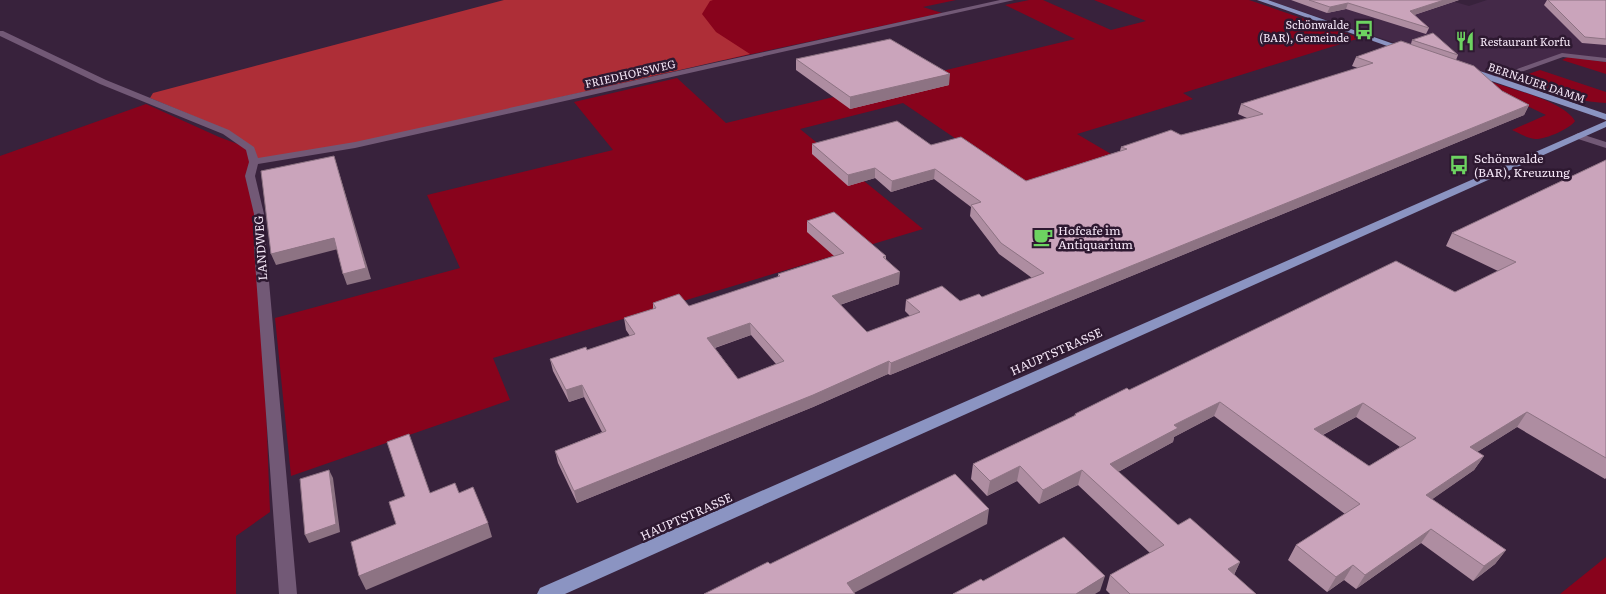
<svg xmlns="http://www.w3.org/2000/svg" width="1606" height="594" font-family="Literata,serif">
<rect width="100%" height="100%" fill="#38223c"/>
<path fill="#442948" d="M1268,0h180l21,6 18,-6h119v59l-45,-4 -68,21z"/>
<path fill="#88031c" d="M659,0h297l-33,7 19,6 -218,47z
M1029,0h14l68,30 35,-9 -52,-21h155l111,38 -177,55 10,6 -116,35 34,20 -88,30 -120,-81 -103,26 123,100 -430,129 17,42 -219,76 -16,-158 185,-50 -33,-73 186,-45 -39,-48 103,-24 49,45 349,-84 -70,-34z
M1568,57l38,5v12l-44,-14z
M1540,70l66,22v11c-17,0 -80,-12 -89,-25z
M1492,82c22,8 71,19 83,39 -5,8 -31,19 -40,18 -8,-1 -16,-6 -23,-9l34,-15 -44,-21z
M146,104l73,33 32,12 9,99 10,264 -34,24v58h-236v-438z
M1606,557v37h-46z"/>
<path fill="#ae2e37" d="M504,0h209l-3,1 -8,13 14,18 34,22 -395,90 -98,16 -28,-29 -79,-33 3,-5z"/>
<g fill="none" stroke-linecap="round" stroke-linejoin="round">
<path fill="#725976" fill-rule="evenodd" d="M1000,0h14l-659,148 -97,16 -3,12 9,38 2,34 31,346h-18l-25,-346v-34l-9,-38 4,-14 -3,-12 -23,-16 -123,-50 -100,-48v-5h3l103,49 123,50 25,17 4,11 97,-16z
M1562,53l44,5v4l-43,-5 -67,24 -7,-2z
M1578,133l28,9v6l-31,-10 -2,-2z"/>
<path fill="#8b94c2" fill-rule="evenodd" d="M1257,0h11l143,50 -7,2z
M1468,69h6l132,45v6l-138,-47z
M1606,121v6l-1041,467h-28l3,-6z"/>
</g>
<path fill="#ae8da1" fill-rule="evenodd" d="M1291,0h168l-45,15 15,13 -3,6 -80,-25 -19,4z
M1547,0h59v45l-24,-2 -38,-38z
M1412,40l46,15 -2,5 46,31 27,14 -5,10 -634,260 -2,-1 -75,33 -236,96 -19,-40 -3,-12 47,-19 -18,-35 -15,5 -16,-31 -3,-12 37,-9 43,-14 -4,-6 -2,-12 29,-9v-6l36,3 89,-29v-3l56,-18 -27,-24v-11l79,35v3l13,25 -59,21 27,27 43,-16 -5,-5 1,-11 54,1 22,-4 50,-19 -33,-24 -29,-38 1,-9 -37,-28 -43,13 -16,-14 -27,8 -36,-32v-10l119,1 95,36 94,-30 1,-4 60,-12 66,-17 -9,-4 3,-10 117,-36 -6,-2 4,-9 55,-13zM751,335l25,29 -38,15 -23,-31z
M796,59l153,26 -99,24 -54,-39z
M1606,160v318l-1,1 -88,-52 -40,25 7,4 -10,14 -42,29 74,51 -11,14 -22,17 -52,-38 -65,46 -12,-9 -17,12 -39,-32 8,-15 49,-31 -131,-98 -40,21 -1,5 -55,30 60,53 62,37 -6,13 22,19h-146l-4,-4 4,-15 40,-22 -72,-68 -39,19 -22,-23 -30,15 -16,-17 2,-15 101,-48 1,-2 54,-24 326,-98 43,-21 -52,-25 6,-13zM1356,417l44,30 -31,19 -46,-31z"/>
<path fill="#8d7383" d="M1444,0h15l-51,17 2,-6z
M1348,3l-2,6 -19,4 3,-6z
M950,74l-1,11 -99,24v-12z
M1529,105l-5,10 -634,260 1,-12z
M334,156l37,123 -24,6 -4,-11z
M875,168v10l-27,8v-11z
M935,169l-1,10 -43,13 1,-11z
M334,238l4,11 -62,16 -5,-11z
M900,272l-1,12 -68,24 1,-12z
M750,323l1,12 -43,15 -1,-12z
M889,361l-1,13 -75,33 -236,96 -3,-12z
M582,385l2,12 -15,5 -3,-12z
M1220,402l-6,14 -40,21 -1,5 -68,37 5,-15 64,-39z
M1363,403l-7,14 -49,26 7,-14z
M1527,412l-10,15 -56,35 9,-15z
M1484,456l-10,14 -57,40 9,-15z
M1020,466l-3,15 -30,15 3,-15z
M329,470l4,8 7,54 -31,11 -4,-8z
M1082,470l-4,15 -39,19 4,-14z
M989,509l-2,15 -135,70 -5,-11z
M488,523l4,14 -126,53 -7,-14z
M1431,529l-10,14 -65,46 9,-14z
M1506,550l-11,14 -22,17 11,-15z
M1240,562l-7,14 -5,-7z
M1353,565l-9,15 -17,12 9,-15z
M1105,576l-5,15 -5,3h-19z"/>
<path fill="#caa4bb" stroke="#8d7383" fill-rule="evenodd" d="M1309,0h135l-34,11 19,17 -81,-25 -18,4z
M1548,0h58v39l-21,-2z
M1433,33l25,22 -46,-15z
M890,39l60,35 -100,23 -54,-38z
M1401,41l73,25 28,25 27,14 -638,258 -2,-2 -76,34 -239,96 -19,-40 51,-20 -24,-46 -16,5 -16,-31 36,-12 1,3 48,-16 -11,-16 32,-10 -3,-5 26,-9 10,12 91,-30 -2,-2 66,-21 -37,-32 27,-9 52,44 -3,1 17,15 -68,24 35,36 53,-20 -14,-12 36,-14 18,15 19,-7 3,3 62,-24 -43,-30 -30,-38 10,-3 -46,-33 -43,12 -17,-13 -27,7 -36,-31 85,-23 34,24 30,-8 65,44 101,-32 -6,-2 50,-17 10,5 82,-21 -22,-10 132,-41 -17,-6zM750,323l34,38 -46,18 -31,-41z
M334,156l32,112 -23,6 -9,-36 -63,16 -10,-83z
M1606,160v298l-79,-46 -57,35 14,9 -58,39 80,55 -22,16 -53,-37 -66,46 -12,-10 -17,12 -40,-32 64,-41 -140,-102 -46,23 4,3 -68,36 68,61 12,-7 50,44 -12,7 28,25h-126l-20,-19 54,-30 -82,-75 -39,20 -23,-24 -30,15 -17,-17 103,-49 -1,-1 52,-26 2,2 267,-129 59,31 61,-30 -64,-29zM1363,403l53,35 -47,28 -55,-37z
M409,434l21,59 25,-10 4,10 14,-6 15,36 -129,53 -8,-34 45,-18 -7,-22 16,-6 -18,-54z
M329,470l7,54 -31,11 -5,-56z
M955,474l34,35 -142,74 8,11h-151l64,-32 2,2z
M1064,537l41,39 -29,18h-123l28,-15 2,2z"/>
<defs>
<symbol id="bus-bare" viewBox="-9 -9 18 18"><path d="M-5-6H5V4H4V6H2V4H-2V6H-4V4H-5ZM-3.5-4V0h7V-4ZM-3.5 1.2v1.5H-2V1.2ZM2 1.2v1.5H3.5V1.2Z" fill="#6dd361" stroke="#2e1931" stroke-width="2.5" paint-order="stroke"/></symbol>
<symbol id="restaurant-bare" viewBox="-9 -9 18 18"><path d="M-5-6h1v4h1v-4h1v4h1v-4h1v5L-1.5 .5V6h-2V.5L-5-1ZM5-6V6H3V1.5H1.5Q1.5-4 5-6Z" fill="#6dd361" stroke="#2e1931" stroke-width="2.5" paint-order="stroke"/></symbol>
<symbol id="cafe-bare" viewBox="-9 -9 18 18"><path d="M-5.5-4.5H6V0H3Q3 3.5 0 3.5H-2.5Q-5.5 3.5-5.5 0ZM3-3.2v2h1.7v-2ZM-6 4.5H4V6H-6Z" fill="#6dd361" stroke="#2e1931" stroke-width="2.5" paint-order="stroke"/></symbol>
</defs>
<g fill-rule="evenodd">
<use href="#bus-bare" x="1350" y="16" width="28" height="28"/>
<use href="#restaurant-bare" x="1451" y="27" width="28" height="28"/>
<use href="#bus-bare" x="1445" y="151" width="28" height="28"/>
<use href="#cafe-bare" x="1029" y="223" width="28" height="28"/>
</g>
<g text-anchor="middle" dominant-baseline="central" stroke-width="5" stroke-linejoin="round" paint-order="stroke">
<g font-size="11" fill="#f5e7f7" stroke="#2e1931" text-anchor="end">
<text x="1349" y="24">Schönwalde<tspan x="1349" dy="13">(BAR), Gemeinde</tspan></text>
<text x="1480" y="41" text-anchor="start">Restaurant Korfu</text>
</g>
<g font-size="11" fill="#f5e7f7" stroke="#2e1931">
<text transform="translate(630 73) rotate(-13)">FRIEDHOFSWEG</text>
<text transform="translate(1537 82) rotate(19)">BERNAUER DAMM</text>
</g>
<g font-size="12" fill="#f5e7f7" stroke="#2e1931" text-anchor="start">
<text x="1474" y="158">Schönwalde<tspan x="1474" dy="14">(BAR), Kreuzung</tspan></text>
<text x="1058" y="230">Hofcafe im<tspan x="1058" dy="14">Antiquarium</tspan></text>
</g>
<g font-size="12" fill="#f5e7f7" stroke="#2e1931">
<text transform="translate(260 248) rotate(-94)">LANDWEG</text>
<text transform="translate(1056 351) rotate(-24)">HAUPTSTRASSE</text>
<text transform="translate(686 516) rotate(-24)">HAUPTSTRASSE</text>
</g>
</g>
</svg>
